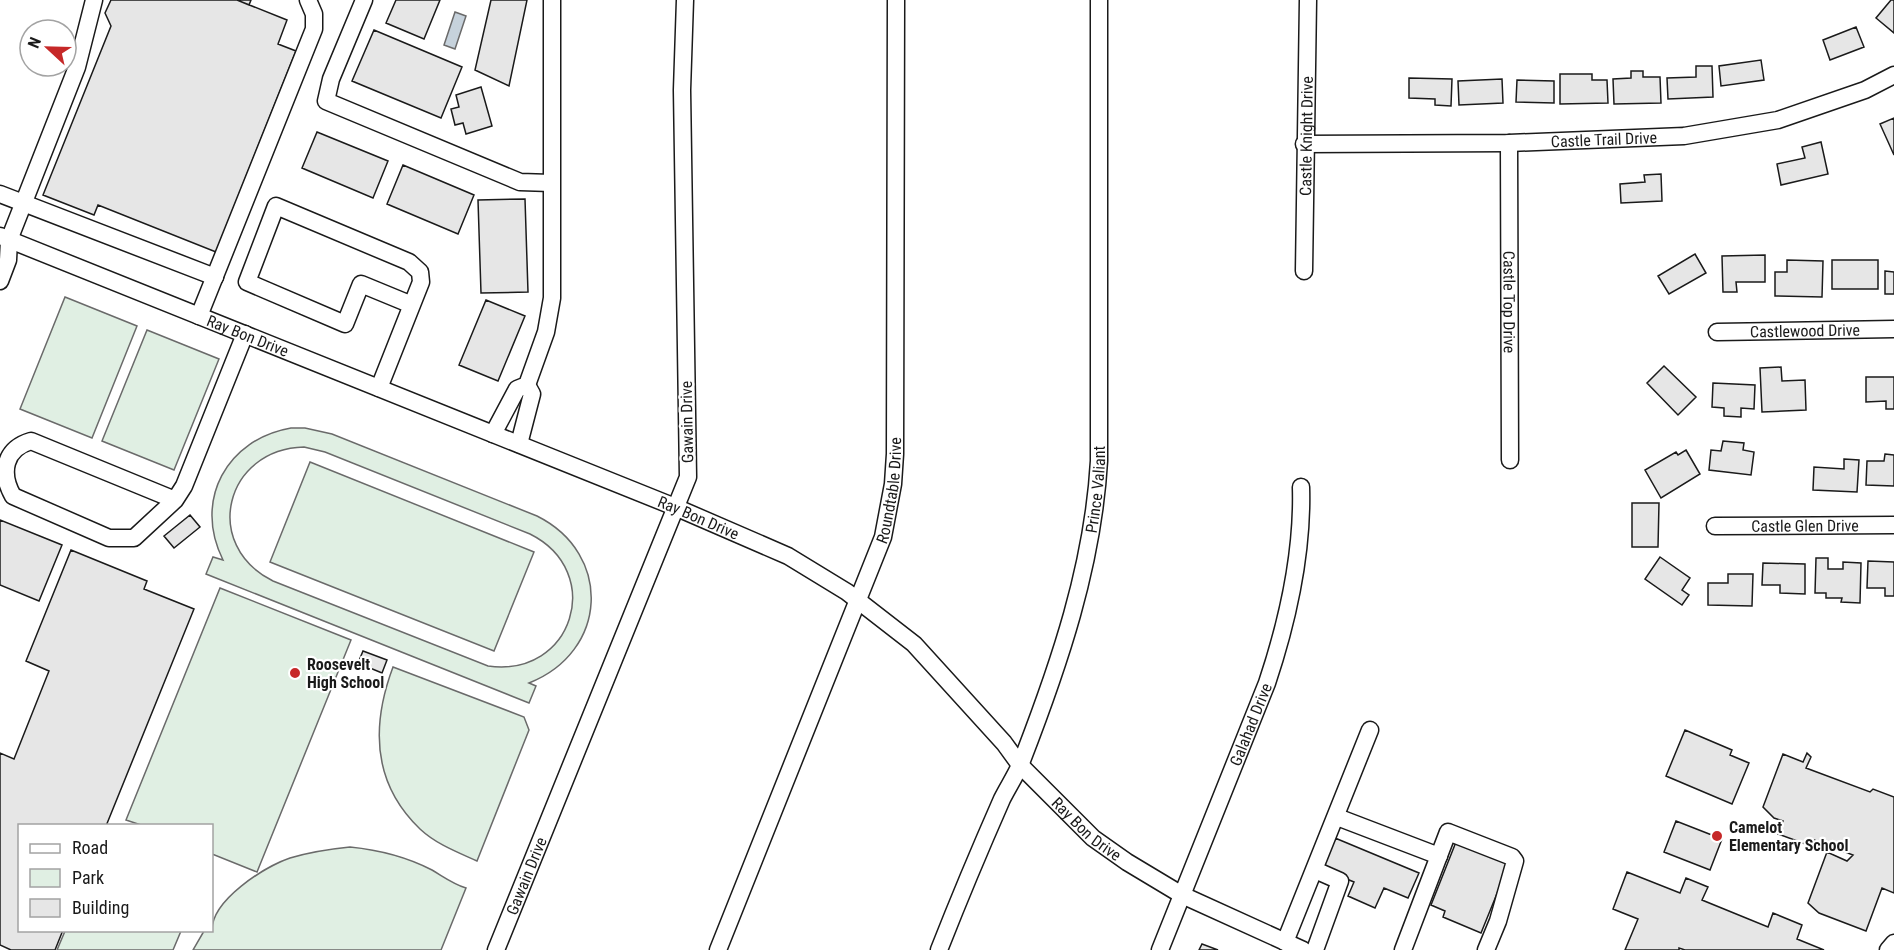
<svg xmlns="http://www.w3.org/2000/svg" width="1894" height="950" font-family="'Roboto Condensed',sans-serif">
<rect width="100%" height="100%" fill="#fff"/>
<path fill="#e0efe3" stroke="#6a6a6a" stroke-width="1.5" fill-rule="evenodd" d="M65,297l72,29 -45,112 -72,-29z
M147,330l72,29 -45,111 -72,-29z
M291,428h14l27,6 205,82c76,38 71,136 -8,167l7,3 -7,17 -323,-129 7,-17 10,3c-30,-60 4,-121 68,-132zM304,447l21,5 205,82c76,38 43,144 -42,132l-215,-85c-72,-36 -48,-132 31,-134z
M310,462l224,90 -40,99 -224,-89z
M220,588l131,52 -94,232 -45,-18v-28l-71,-1 -15,-5z
M393,667l131,50 5,13 -52,131c-20,-9 -41,-17 -57,-32 -48,-46 -49,-103 -27,-162z
M350,847c30,3 55,9 82,23 12,7 21,14 34,18l-25,62h-248l11,-19 8,-1c0,-30 52,-63 78,-72 20,-6 40,-9 60,-11z
M65,931v-1l116,1 -8,19h-116z"/>
<path fill="#c6d2dc" stroke="#6a6a6a" stroke-width="1.5" d="M455,12l11,4 -11,33 -11,-4z"/>
<path fill="#e6e6e6" stroke="#1a1a1a" stroke-width="1.5" d="M111,0h126l50,20 -9,24 18,7 -80,201 -118,-47 -4,10 -51,-20 68,-169 -6,-13z
M237,0h14l-2,5z
M396,0h44l-16,39 -38,-16z
M491,0h36l-18,86 -34,-16z
M1891,0h3v33l-18,-15z
M1856,27l8,20 -34,13 -7,-20z
M374,30l88,37 -21,51 -89,-37z
M1761,60l3,20 -43,6 -2,-20z
M1696,66h16l1,31 -45,2 -1,-21 29,-1z
M1631,71h12v6h17l1,26 -47,1 -1,-25 18,-1z
M1560,74h32v6h15l1,23 -48,1z
M1409,78l43,1 -1,27 -16,-1v-6l-26,-1z
M1502,79l1,24 -44,2 -1,-24z
M1517,80l37,1v22l-38,-1z
M481,87l11,39 -26,8 -3,-11 -8,2 -4,-16 8,-2 -3,-12z
M1894,118v37l-14,-31z
M317,132l71,29 -15,37 -71,-30z
M1821,142l7,32 -47,11 -4,-21 28,-6 -3,-11z
M403,165l71,30 -16,39 -71,-30z
M1661,174l1,27 -41,2 -1,-19 25,-2 -1,-7z
M525,199l3,93 -47,1 -3,-93z
M1695,254l11,19 -37,21 -11,-18z
M1765,255v27h-29l1,10h-14l-1,-36z
M1787,260l36,1 -1,36 -47,-1v-24h12z
M1832,260h46v29h-46z
M1885,271l9,1v22h-9z
M486,300l39,16 -27,65 -39,-16z
M1664,366l32,31 -18,18 -31,-32z
M1781,367l1,14 23,-1 1,30 -44,2 -2,-44z
M1866,377h28v32h-8v-8l-20,1z
M1713,383l42,2 -1,24 -13,-1v9l-17,-1v-8l-12,-1z
M1723,441l21,2 -1,7 11,2 -3,23 -42,-5 2,-20 10,1z
M1686,450l14,24 -39,24 -16,-28 31,-18 2,3z
M1885,454l9,1v31l-28,-1 1,-24h17z
M1844,459l15,1 -2,32 -44,-2 1,-23 30,2z
M1632,503h27l-1,44h-26z
M190,515l10,12 -26,21 -10,-12z
M0,520l62,25 -23,56 -39,-16z
M71,550l76,31 -3,8 50,20 -88,217h-86v104h43l-8,20h-44l-11,-5v-192l14,6 35,-88 -23,-10z
M1660,557l30,21 -8,12 7,5 -7,10 -37,-26z
M1816,558h12v11h15v-7l18,1 -1,40 -19,-1 1,-4h-16v-5h-11z
M1868,561l26,1v34h-9v-8h-18z
M1763,563l42,1v30l-25,-1v-8h-18z
M1728,574h25l-1,32 -44,-1v-22h20z
M363,651l24,9 -5,13 -24,-10z
M1685,730l47,20 -2,5 19,8 -17,41 -66,-28z
M1807,753l4,4 -5,11 64,24 3,-3 21,8v96l-12,-5 -16,43 -47,-18 -11,-10 19,-51 20,9 6,-6 -39,-15 -3,6 -33,-12 5,-13 -9,-3 -11,-11 20,-53 20,8z
M1676,821l46,18 -12,31 -46,-18z
M1335,838l84,35 -11,25 -24,-10 -9,20 -27,-12 6,-14 -32,-13z
M1456,842l53,22 -28,69 -38,-16 2,-6 -14,-6z
M1627,872l53,21 6,-15 22,9 -6,13 66,27 5,-14 29,12 -5,14 27,11h-139l-6,-2v2h-54l13,-31 -25,-10z
M1202,944l16,6h-19z"/>
<g fill="none" stroke-linecap="round" stroke-linejoin="round">
<defs>
<g id="minor">
<path d="M364,0l-33,79 -5,22 194,81 31,1"/>
<path id="s1" d="M1509,143l1,317"/>
<path id="s2" d="M1304,144l205,-1 175,-7 94,-16 87,-30 29,-15"/>
<path d="M0,194l215,83"/>
<path id="s3" d="M0,236l675,271 113,49 59,36 67,52 90,99 16,22 73,73 34,24 55,33 121,55"/>
<path id="s4" d="M1304,271l4,-271"/>
<path d="M0,281l8,-21 1,-20 68,-173 17,-67"/>
<path d="M199,316l115,-287v-15l-6,-14"/>
<path id="s5" d="M1717,332l177,-3"/>
<path d="M379,388l42,-106 -1,-10 -11,-10 -133,-56 -29,76 98,42 16,-40 51,21"/>
<path d="M493,434l24,-45 10,-4 19,-53 6,-34v-298"/>
<path d="M519,444l13,-50 -5,-9"/>
<path d="M175,500l-144,-59c-27,8 -31,32 -18,55l96,42h25l41,-38 9,-14 61,-152"/>
<path id="s6" d="M1715,526l179,-1"/>
<path d="M1337,817l102,39"/>
<path d="M1315,870l25,11 -25,69"/>
<path d="M1285,942l85,-212"/>
<path id="s7" d="M496,950l192,-473 -6,-387 3,-90"/>
<path id="s8" d="M718,950l165,-413 10,-53 2,-30 1,-454"/>
<path id="s9" d="M939,950c20,-51 41,-101 63,-151 6,-12 14,-24 19,-36 38,-98 72,-197 78,-302v-461"/>
<path id="s10" d="M1160,950l107,-267c21,-63 36,-129 34,-196"/>
<path d="M1403,950l45,-118 64,25 3,4 -17,60 -12,29"/>
<path d="M1888,950l6,-7"/>
</g>
</defs>
<use href="#minor" stroke="#1a1a1a" stroke-width="19"/>
<use href="#minor" stroke="#fff" stroke-width="16"/>
</g>
<g fill="#c62828" stroke="#fff" stroke-width="2">
<circle cx="295" cy="673" r="6"/>
<circle cx="1717" cy="836" r="6"/>
</g>
<g text-anchor="middle" dominant-baseline="central" stroke-width="4.5" stroke-linejoin="round" paint-order="stroke">
<g font-size="16" fill="#1a1a1a" stroke="#fff">
<text stroke="none"><textPath href="#s4" startOffset="135">Castle Knight Drive</textPath></text>
<text stroke="none"><textPath href="#s2" startOffset="300">Castle Trail Drive</textPath></text>
<text stroke="none"><textPath href="#s1" startOffset="159">Castle Top Drive</textPath></text>
<text stroke="none"><textPath href="#s5" startOffset="88">Castlewood Drive</textPath></text>
<text stroke="none"><textPath href="#s3" startOffset="267">Ray Bon Drive</textPath></text>
<text transform="translate(687 422) rotate(-91)">Gawain Drive</text>
<text stroke="none"><textPath href="#s9" startOffset="489">Prince Valiant</textPath></text>
<text stroke="none"><textPath href="#s8" startOffset="492">Roundtable Drive</textPath></text>
<text stroke="none"><textPath href="#s3" startOffset="753">Ray Bon Drive</textPath></text>
<text stroke="none"><textPath href="#s6" startOffset="90">Castle Glen Drive</textPath></text>
<text stroke="none"><textPath href="#s10" startOffset="243">Galahad Drive</textPath></text>
<text stroke="none"><textPath href="#s3" startOffset="1258">Ray Bon Drive</textPath></text>
<text stroke="none"><textPath href="#s7" startOffset="80">Gawain Drive</textPath></text>
</g>
<g font-size="16" font-weight="bold" fill="#1a1a1a" stroke="#fff" text-anchor="start">
<text x="307" y="664">Roosevelt<tspan x="307" dy="18">High School</tspan></text>
<text x="1729" y="827">Camelot<tspan x="1729" dy="18">Elementary School</tspan></text>
</g>
</g>
<rect x="18" y="824" width="195" height="108" fill="#ffffff" stroke="#a3a3a3" stroke-width="1.5"/>
<rect x="30" y="844" width="30" height="9" fill="#ffffff" stroke="#a3a3a3" stroke-width="1.5"/>
<text x="72" y="854" font-size="18" fill="#1a1a1a">Road</text>
<rect x="30" y="869" width="30" height="18" fill="#e0efe3" stroke="#a3a3a3" stroke-width="1.5"/>
<text x="72" y="884" font-size="18" fill="#1a1a1a">Park</text>
<rect x="30" y="899" width="30" height="18" fill="#e6e6e6" stroke="#a3a3a3" stroke-width="1.5"/>
<text x="72" y="914" font-size="18" fill="#1a1a1a">Building</text>
<g transform="translate(48 48) rotate(292)"><circle r="28" fill="#ffffff" stroke="#a3a3a3" stroke-width="1.5"/>
<path d="M0-4.5L10 22L0 15L-10 22Z" fill="#c62828"/>
<text y="-9" font-size="16" font-weight="bold" text-anchor="middle" fill="#1a1a1a">N</text>
</g>
</svg>
